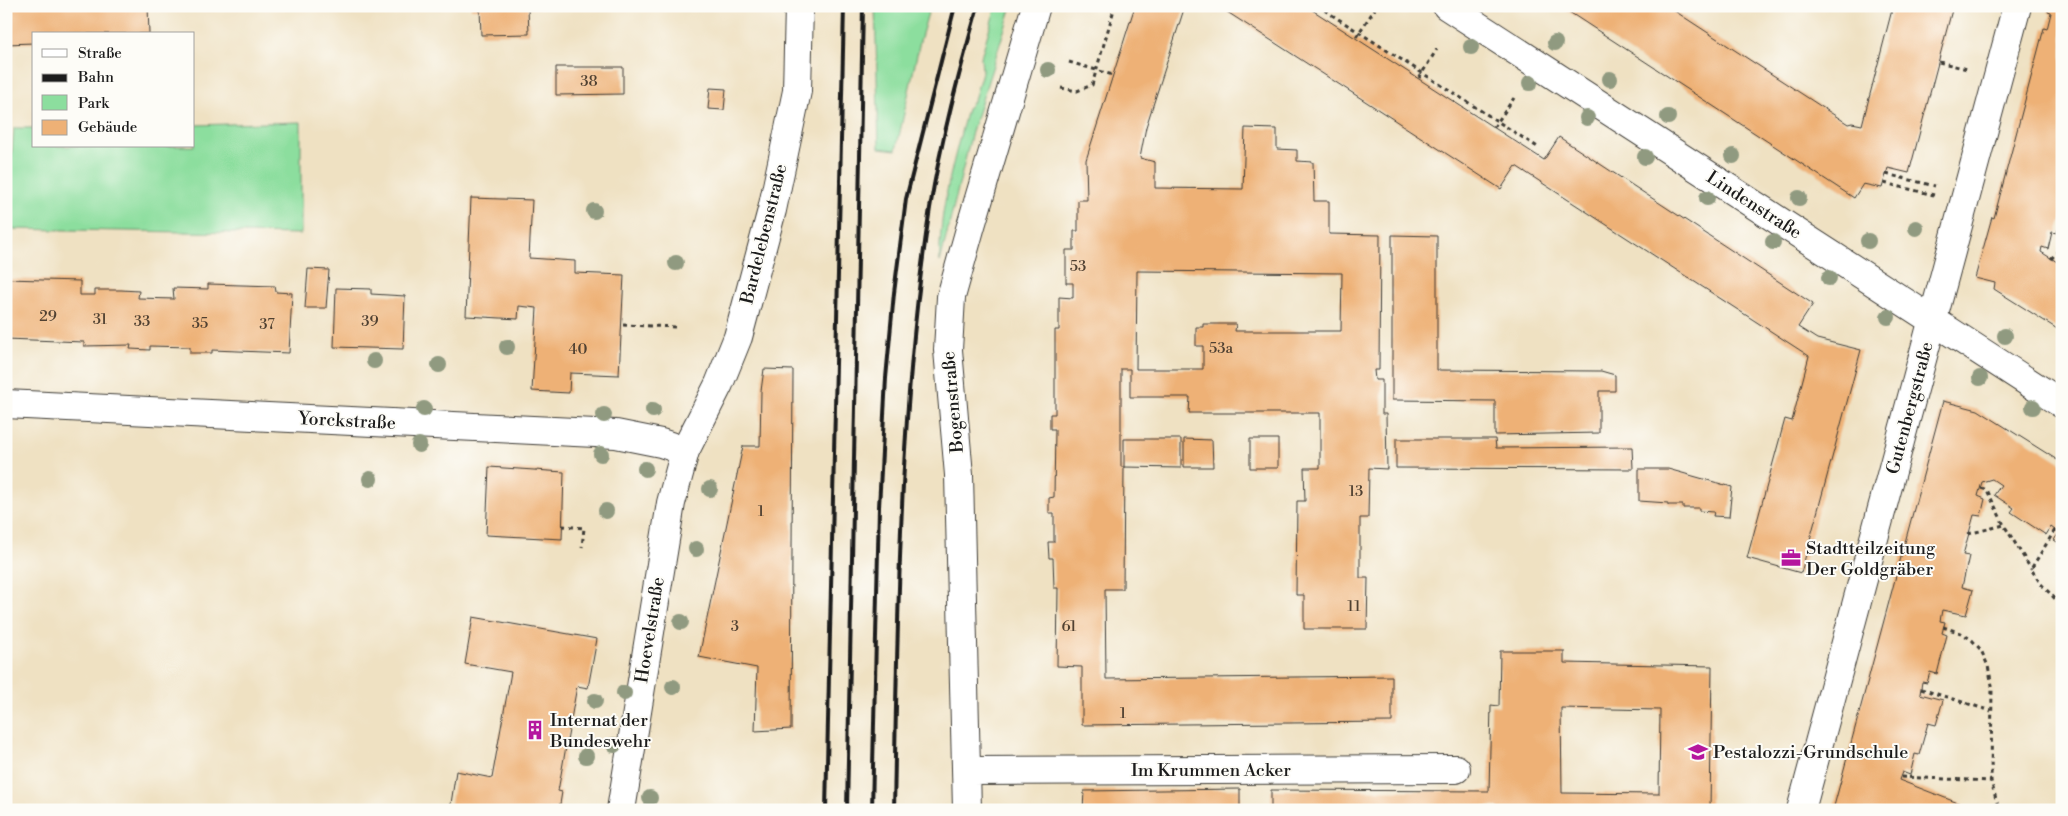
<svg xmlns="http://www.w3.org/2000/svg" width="2068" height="816" font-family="'Libre Bodoni',serif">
<rect width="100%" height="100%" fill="#fdfcf7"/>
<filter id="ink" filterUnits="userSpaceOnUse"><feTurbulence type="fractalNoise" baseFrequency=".02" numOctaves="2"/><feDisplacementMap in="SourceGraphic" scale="10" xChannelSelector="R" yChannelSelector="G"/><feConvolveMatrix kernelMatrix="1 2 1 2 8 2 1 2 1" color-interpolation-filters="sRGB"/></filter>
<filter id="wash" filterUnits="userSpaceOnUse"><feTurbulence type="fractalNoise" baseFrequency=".0096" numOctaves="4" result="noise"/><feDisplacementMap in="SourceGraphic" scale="20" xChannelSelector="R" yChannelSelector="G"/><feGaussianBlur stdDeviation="1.12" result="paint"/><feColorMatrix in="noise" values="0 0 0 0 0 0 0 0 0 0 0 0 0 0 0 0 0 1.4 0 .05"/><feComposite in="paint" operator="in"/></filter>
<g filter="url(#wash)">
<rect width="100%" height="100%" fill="#efe1c2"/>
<path fill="#8cde9e" stroke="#547d5d" d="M875,6h55l-10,35 -24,109 -17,-2z
M996,6h16l-39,122 -33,134c-2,-50 15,-105 27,-153l7,-9 8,-28 -1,-15z
M301,122v112l-293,-5 -1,-17 7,-84h20v18h160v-21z"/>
<g id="blocks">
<path fill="#eeb176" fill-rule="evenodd" d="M6,6h142l1,28h-115v9l-28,1z
M471,6h76v2h-19l1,26 -48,1 -1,-26h-9z
M1135,6h50l-39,121 -6,31 15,4v26l88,1 2,-61 32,1v20l20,1v11l16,1 1,39h15v33l51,1 -1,135h-5l1,10h7v34h4l1,55 -18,-1 -1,50h-8v60h8l-1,51h-63v-34h-8l1,-94h8l-1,-33h16v-55h-131l1,-16h-60v-28h-9v98h3l-1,122h-18l1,90 286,-3v46l-310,3v-58l-25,-1 1,-78h-4l-1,-30h-4l-1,-16h6v-29h-5v-15l5,-1 1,-68h-5v-15h5v-84h4v-33l14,1v-15h-7v-33h8v-19h4v-31h9l-1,-40zM1137,271l205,2 -1,58h-106l1,-7h-33v3h-7v19h7v23h-67z
M1218,6h88l238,154 15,-23 254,167 -15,23 19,12 44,11 -60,223 -54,-15 38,-139 7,2 17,-65 -293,-190 -15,23z
M1560,6h107l181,118 4,-1 10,2 31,-119h60l-44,167 -21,-5 -6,20 -19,-4 -9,14z
M2049,6h13v212l-5,15 -5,-1 -4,17 -6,-2 -1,5 21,13v67l-68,-43 1,-6 -20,-5 17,-61 2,1 50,-190 3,1 4,-16 -3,-1z
M556,67h67v27l-67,1z
M710,88l16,1 -2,21 -16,-1z
M471,198l61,2 -3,58 46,3v12l49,2 -5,100 -49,-2 -1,20 -37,-2 5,-83 -18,-2 -1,13 -52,-3z
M1392,235l45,1v134l164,1 14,4v16h-16v42l-104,2v-34l-103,-1z
M308,269l21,1 -3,38h-21z
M6,279l74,2v14h15v-5h26l18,1 -1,7 36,1 -1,-11 35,1v-5l67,2 1,6 16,1 -3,60 -77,-3v3h-22v-6l-40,-1v4l-20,-1 1,-4 -47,1v-4l-78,-3z
M336,288l35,1v5l34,2 -2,53 -69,-2z
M764,369l29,1 -2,359 -36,2 2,-63 -58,-11 44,-211h17l1,-55z
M1943,401l35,9 84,53v82l-8,-5 5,-7 -8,-6 -5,8 -35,-23 3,-4 -20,-13 7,-10 -9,-6 -10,3 -4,14 7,3 -4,17 -7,-1 -11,40 6,1 -7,31 11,3 -7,25 -24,-5 -2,11 5,1 -3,11 5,2 -10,39 -7,-2 -3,11 -5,-1 -2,12 23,6 -7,25 -8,-2 -9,32 -4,-1 -5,21 -8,-3 -3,8 77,30h-143z
M1124,439h57v29l-57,-1z
M1184,439l28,1 1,27h-29z
M1250,439h28v29h-28z
M1396,439h99l1,9 136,-1 1,22 -237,-1z
M489,467l75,5 -2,67 -76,-4z
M1639,469h29l64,18 -3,30 -16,-1 1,-4 -15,-1v-3h-16v-3h-15v-2l-29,-2z
M473,617l124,22 -9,49 -11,-2 -19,105 4,1 -3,18h-109l6,-39 36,7 19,-106 -46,-8z
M1500,651h64v12l148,3 -2,144h-211v-3l-42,-1v4h-186v-20l218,1 2,-86 8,1zM1561,708l99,2 -1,84 -97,-1z
M1240,789v21h-157l1,-19z"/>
</g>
</g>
<g filter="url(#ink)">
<use href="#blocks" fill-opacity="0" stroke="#3c3a35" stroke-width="1"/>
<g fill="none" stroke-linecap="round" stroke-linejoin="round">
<defs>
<path id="street" d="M1447,6l615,398
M6,404l610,30 45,9 24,8
M967,771l489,-2
M621,810l50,-307 14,-52 34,-67 19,-47 34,-127 25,-119 2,-85
M967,810l-8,-335 -11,-125 3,-53 19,-68 66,-223
M1801,810l216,-804"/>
</defs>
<use href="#street" stroke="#3c3a35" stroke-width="30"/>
<path stroke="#3c3a35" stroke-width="3" stroke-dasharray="4 4" stroke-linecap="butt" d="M1318,6l221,142
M1309,8l2,-2
M1356,37l19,-28
M1069,62l44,13
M1939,62l28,7
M1419,78l18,-29
M1061,88l16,3 15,-6 23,-79
M1494,127l20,-29
M1886,174l49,12
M1884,183l50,12
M6,212h1
M2051,259l11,-13
M623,325l55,2
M1981,488l6,2 17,35 27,44
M562,526l22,2 -2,19
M2055,530l-24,39 10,15 21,22
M1968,534l36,-9
M1943,627l18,6 11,7 9,10 7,16 4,19 -1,96 8,29
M1921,689l70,22
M1901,777l90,4"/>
<use href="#street" stroke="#fff" stroke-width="28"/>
<path stroke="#1c1c1c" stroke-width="4" d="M826,810l18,-804
M847,810l16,-804
M872,810l7,-303 7,-129 8,-85 12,-94 49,-193
M894,810c4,-201 5,-403 36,-602 11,-68 29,-135 48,-202"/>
</g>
<g fill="#909a80">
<circle cx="1555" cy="43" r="8"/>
<circle cx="1471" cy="47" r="8"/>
<circle cx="1048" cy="70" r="8"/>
<circle cx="1610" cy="79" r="8"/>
<circle cx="1530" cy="83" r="8"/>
<circle cx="1668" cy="117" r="8"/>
<circle cx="1587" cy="118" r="8"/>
<circle cx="1733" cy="156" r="8"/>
<circle cx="1645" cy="157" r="8"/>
<circle cx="1707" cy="198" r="8"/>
<circle cx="1799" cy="198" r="8"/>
<circle cx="594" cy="211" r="8"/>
<circle cx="1916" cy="228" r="8"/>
<circle cx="1868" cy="241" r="8"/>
<circle cx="1773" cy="242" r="8"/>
<circle cx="676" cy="263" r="8"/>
<circle cx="1829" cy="278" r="8"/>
<circle cx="1888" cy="317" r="8"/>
<circle cx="2005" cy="336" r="8"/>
<circle cx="507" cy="347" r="8"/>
<circle cx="374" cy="361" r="8"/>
<circle cx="439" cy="365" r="8"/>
<circle cx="1980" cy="378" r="8"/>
<circle cx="2033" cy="407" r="8"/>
<circle cx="424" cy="409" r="8"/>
<circle cx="653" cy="410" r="8"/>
<circle cx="604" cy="415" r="8"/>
<circle cx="419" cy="445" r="8"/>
<circle cx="601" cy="454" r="8"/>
<circle cx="645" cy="469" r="8"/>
<circle cx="370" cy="479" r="8"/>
<circle cx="710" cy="489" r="8"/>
<circle cx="606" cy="511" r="8"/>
<circle cx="696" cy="549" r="8"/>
<circle cx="681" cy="622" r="8"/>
<circle cx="673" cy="687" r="8"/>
<circle cx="624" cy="693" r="8"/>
<circle cx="595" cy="701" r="8"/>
<circle cx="614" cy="745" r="8"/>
<circle cx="586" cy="756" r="8"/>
<circle cx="650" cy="798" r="8"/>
</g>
</g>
<defs>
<symbol id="office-bare" viewBox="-9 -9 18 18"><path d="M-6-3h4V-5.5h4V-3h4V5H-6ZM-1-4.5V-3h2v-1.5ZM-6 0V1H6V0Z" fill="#b5179e" stroke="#fdfcf7" stroke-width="2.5" paint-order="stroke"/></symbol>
<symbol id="building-bare" viewBox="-9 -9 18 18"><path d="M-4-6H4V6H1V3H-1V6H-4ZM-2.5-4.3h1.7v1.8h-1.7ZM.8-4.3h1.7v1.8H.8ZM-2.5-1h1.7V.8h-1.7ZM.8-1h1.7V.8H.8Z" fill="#b5179e" stroke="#fdfcf7" stroke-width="2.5" paint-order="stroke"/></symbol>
<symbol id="school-bare" viewBox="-9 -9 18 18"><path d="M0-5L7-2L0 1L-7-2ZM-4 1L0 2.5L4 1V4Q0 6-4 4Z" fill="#b5179e" stroke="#fdfcf7" stroke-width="2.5" paint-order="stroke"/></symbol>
</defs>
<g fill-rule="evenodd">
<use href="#office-bare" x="1777" y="544" width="28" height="28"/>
<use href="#building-bare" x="521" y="716" width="28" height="28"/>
<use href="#school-bare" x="1684" y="738" width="28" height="28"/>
</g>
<g text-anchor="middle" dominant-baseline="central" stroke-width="4" stroke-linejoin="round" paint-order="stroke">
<g font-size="15" fill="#504132">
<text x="589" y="81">38</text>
<text x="1078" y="266">53</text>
<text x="48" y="316">29</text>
<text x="100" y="319">31</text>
<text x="142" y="321">33</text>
<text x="370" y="321">39</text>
<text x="200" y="323">35</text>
<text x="267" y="324">37</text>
<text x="1221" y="348">53a</text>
<text x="578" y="349">40</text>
<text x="1356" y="491">13</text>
<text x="761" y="511">1</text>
<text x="1354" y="606">11</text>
<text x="735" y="626">3</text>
<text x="1069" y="626">61</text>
<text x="1123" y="713">1</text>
</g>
<g font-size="18" fill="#1c1c1c" stroke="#fdfcf7">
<text transform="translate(1754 205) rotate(33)">Lindenstraße</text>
<text transform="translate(764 234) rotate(-76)">Bardelebenstraße</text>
<text transform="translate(953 402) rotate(-95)">Bogenstraße</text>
<text transform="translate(1910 408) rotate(-75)">Gutenbergstraße</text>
<text transform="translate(347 421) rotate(3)">Yorckstraße</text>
<text transform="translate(650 630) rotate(-81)">Hoevelstraße</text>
<text x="1211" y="770">Im Krummen Acker</text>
</g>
<g font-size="18" fill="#1c1c1c" stroke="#fdfcf7" text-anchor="start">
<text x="1806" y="548">Stadtteilzeitung<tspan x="1806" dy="21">Der Goldgräber</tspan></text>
<text x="550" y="720">Internat der<tspan x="550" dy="21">Bundeswehr</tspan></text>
<text x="1713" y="752">Pestalozzi-Grundschule</text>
</g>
</g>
<rect width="2068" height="816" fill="none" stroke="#fdfcf7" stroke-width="25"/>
<rect x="32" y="32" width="162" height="115" fill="#fdfcf7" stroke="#a3a29f"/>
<rect x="42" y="49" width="25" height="8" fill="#ffffff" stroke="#a3a29f"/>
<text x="78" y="58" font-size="15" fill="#1c1c1c">Straße</text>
<rect x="42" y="74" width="25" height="8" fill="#1c1c1c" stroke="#a3a29f"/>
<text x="78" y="82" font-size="15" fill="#1c1c1c">Bahn</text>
<rect x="42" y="95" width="25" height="15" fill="#8cde9e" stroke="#a3a29f"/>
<text x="78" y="108" font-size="15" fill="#1c1c1c">Park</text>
<rect x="42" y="120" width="25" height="15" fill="#eeb176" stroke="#a3a29f"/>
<text x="78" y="132" font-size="15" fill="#1c1c1c">Gebäude</text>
</svg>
